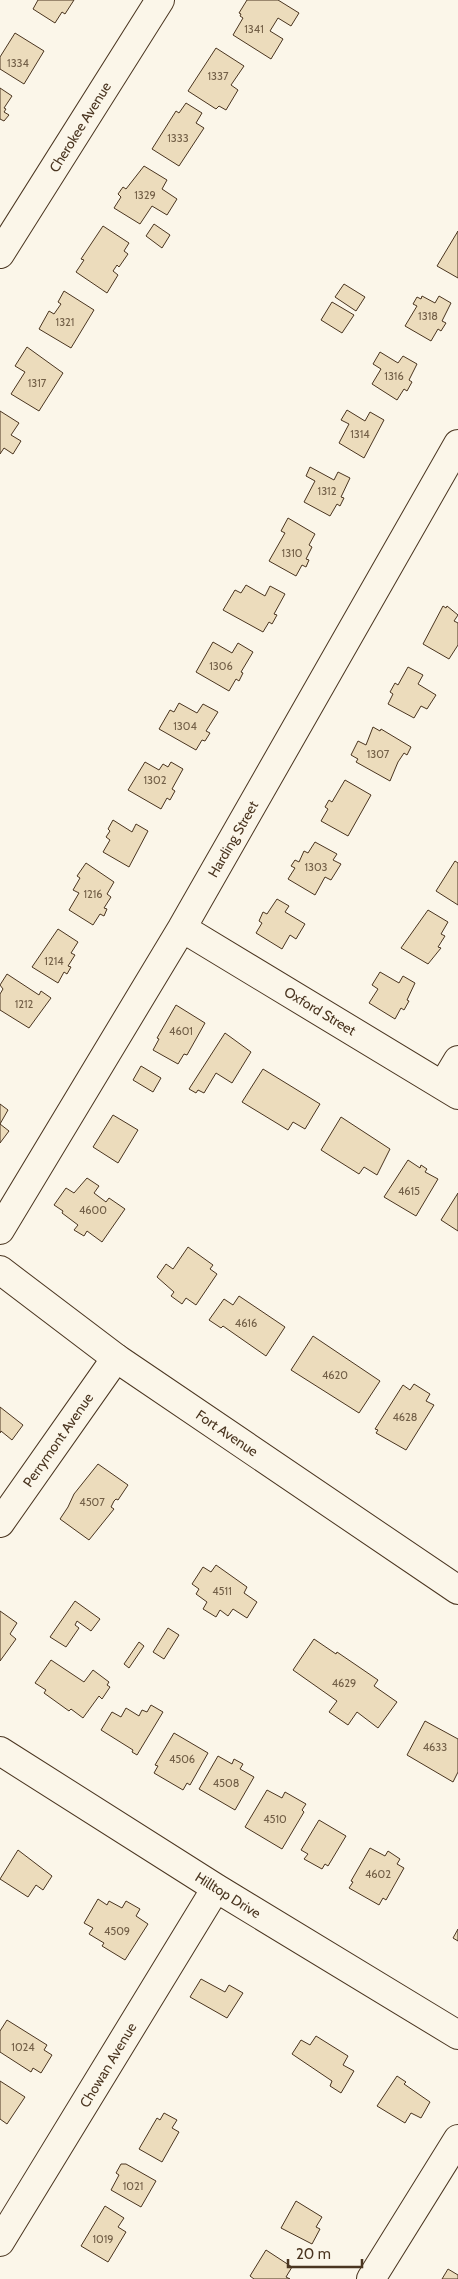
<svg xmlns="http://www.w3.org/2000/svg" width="458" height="2279" font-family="Cabin,sans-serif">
<rect width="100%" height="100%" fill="#fbf6e9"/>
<path fill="#ecdcbc" stroke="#4a3520" d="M38,0h36l-9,14 -3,-2 -7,11 -22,-14z
M247,0h31l21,13 -8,13 -13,-8 -8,13 13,8 -12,20 -38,-24 10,-17 -3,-2 1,-2 -2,-1z
M15,33l29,18 -20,33 -24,-15v-12z
M216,48l28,18 -13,19 7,5 -12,20 -7,-4 -3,3 -28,-18z
M0,88l12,8 -8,12 2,1 -2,3 5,3 -5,6 -4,-2z
M186,103l16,10 -6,10 8,5 -25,38 -27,-17 24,-38 3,2z
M144,166l23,14 -5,9 15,10 -10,16 -15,-9 -12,18 -26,-16 7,-11 -3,-3 5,-7 3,2z
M154,224l16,11 -8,13 -16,-12z
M103,226l26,17 -5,8 4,3 -9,13 -2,-2 -4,6 5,4 -11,18 -31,-21 8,-12 -3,-1z
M458,231v47l-21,-12z
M344,284l21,13 -9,14 -21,-14z
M64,291l30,19 -23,38 -32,-19 10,-18 5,3 7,-10 -3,-2z
M422,296l13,7 4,-7 12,7 -9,18 4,2 -5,8 -3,-2 -7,12 -26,-15 12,-20 -4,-2 4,-7 4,2z
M332,302l22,13 -12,18 -21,-13z
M27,347l36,26 -24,38 -28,-17 14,-22 -10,-6z
M380,352l18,11 5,-7 14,8 -8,16 3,2 -5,9 -3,-2 -7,11 -25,-16 9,-15 -8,-5z
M347,410l18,11 5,-9 14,8 -20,38 -25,-15 10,-19 -8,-4z
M0,411l19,12 -8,12 10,6 -8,13 -9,-6 -4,6z
M310,467l24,13 4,-8 12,6 -9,19 3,1 -4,8 -3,-2 -7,12 -26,-14 11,-21 -9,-5z
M288,518l27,16 -6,11 3,2 -6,12 3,1 -3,7 -4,-2 -6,11 -27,-15 16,-28 -4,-2z
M246,585l19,11 5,-10 15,8 -11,20 3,1 -5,9 -3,-2 -6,10 -40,-22 12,-20 6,3z
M443,606l3,2 1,-2 11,9 -4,6 4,2v22l-9,14 -26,-15z
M213,642l19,11 6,-10 15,9 -12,20 2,1 -4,8 -3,-2 -7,12 -33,-19z
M408,667l15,8 -5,9 18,11 -9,14 -6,-3 -7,12 -26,-14 5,-10 -3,-2 5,-9 3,2z
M179,703l18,10 6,-9 15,8 -12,19 4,2 -5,8 -3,-1 -6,10 -37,-21 11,-19 4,2z
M373,727l7,4 1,-2 30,18 -4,8 -3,-2 -6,9 -8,19 -34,-19 2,-3 -7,-4 7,-14 8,4z
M145,762l14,8 4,-6 5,3 3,-5 12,7 -11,20 3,2 -5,9 -3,-2 -6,11 -33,-19z
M345,780l26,15 -23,41 -27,-15 7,-12 -3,-2 4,-7 3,2z
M113,820l19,12 4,-8 12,7 -19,36 -26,-15 7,-12 -4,-3 4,-6 -2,-2z
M315,842l22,12 -4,6 8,4 -10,16 -6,-3 -10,18 -27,-16 7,-11 -4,-2 4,-6 4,2 5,-11 4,2z
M455,861l3,2v42l-22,-14z
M86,863l28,19 -7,12 4,3 -7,11 3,1 -3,7 -4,-2 -7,11 -24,-15 10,-17 -6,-3 7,-12 -3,-2z
M277,899l12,7 -4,6 20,12 -9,15 -6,-4 -8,14 -26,-16 6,-10 -3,-2 4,-9 4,2z
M428,910l20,12 -7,12 4,2 -7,11 3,1 -13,16 -27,-16z
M58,929l20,13 -7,11 4,2 -7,11 3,1 -4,7 -3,-2 -6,11 -26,-16z
M380,972l19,11 4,-7 12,7 -8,17 2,1 -5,9 -3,-2 -6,11 -26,-16 9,-14 -6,-4z
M7,974l32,21 2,-4 10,7 -22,30 -29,-18v-16l3,-5 -3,-4z
M176,1005l29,18 -18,32 -3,-1 -6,10 -25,-14 6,-11 -2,-1z
M225,1033l26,19 -19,31 -16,-10 -12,20 -6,-3 -2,3 -7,-4z
M141,1066l20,12 -8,14 -20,-12z
M263,1069l57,35 -15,25 -12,-7 -5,8 -46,-28z
M0,1104l8,6 -8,14z
M113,1115l25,15 -20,33 -25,-16z
M341,1117l49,32 -13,26 -13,-8 -5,7 -38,-24z
M0,1124l9,7 -9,12z
M408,1160l12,8 1,-3 6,4 -2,3 13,7 -22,37 -32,-19z
M87,1178l12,8 -5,7 12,9 3,-4 16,11 -23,33 -15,-11 -3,5 -10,-6 4,-5 -16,-12 1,-2 -9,-6 12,-17 8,5z
M458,1193v38l-17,-11z
M188,1247l25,18 -3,4 7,5 -21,31 -10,-7 -4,6 -11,-8 3,-4 -17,-15 9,-13 7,5z
M239,1296l46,31 -19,29 -43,-30 -2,2 -12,-8 15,-21 9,6z
M313,1336l67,45 -21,32 -68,-43z
M414,1384l16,10 -4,7 8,4 -28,45 -30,-17 2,-3 -3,-1 28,-44 7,5z
M0,1407l23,18 -11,15 -11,-9 -1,2z
M98,1464l30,21 -10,15 -2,-1 -2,2 -3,6 3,2 -25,31 -29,-21 8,-12 6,-13z
M216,1565l31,22 -3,6 13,9 -10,16 -14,-9 -5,7 -8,-6 -4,7 -13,-8 4,-7 -11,-8 3,-5 -7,-5 11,-17 8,5z
M75,1601l25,18 -9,12 -14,-10 -2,4 4,3 -13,19 -16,-10z
M0,1611l17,12 -7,11 6,5 -16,22z
M168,1628l11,7 -15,24 -11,-7z
M314,1639l22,15 1,-2 41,28 -4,6 23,16 -19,26 -21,-16 -9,13 -19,-13 8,-11 -44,-31z
M139,1642l5,4 -15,22 -5,-4z
M51,1660l33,22 9,-12 16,12 -2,3 3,2 -8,12 -3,-3 -16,22 -12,-9 -2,2 -25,-18 2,-3 -11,-7z
M151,1705l12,7 -26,43 -5,-3 1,-2 -32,-20 11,-18 9,5 5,-9 13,8 3,-6 5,2z
M425,1721l33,18v33l-5,10 -46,-27z
M174,1733l34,20 -18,32 -3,-2 -4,7 -29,-17 4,-7 -3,-1z
M218,1756l14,8 2,-5 9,5 -3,5 14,8 -19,33 -36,-21z
M267,1790l15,8 3,-6 21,12 -4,6 2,2 -22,37 -37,-22z
M319,1820l27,16 -18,30 -3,-2 -3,5 -18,-10 4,-5 -7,-4z
M370,1848l15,8 3,-5 12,8 -3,5 7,4 -18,32 -3,-2 -4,7 -30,-17 4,-6 -2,-1z
M18,1850l34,26 -9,14 -7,-5 -8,12 -28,-18z
M98,1899l9,6 2,-4 13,7 4,-7 14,8 -4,7 12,8 -23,36 -23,-14 2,-3 -15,-9 4,-6 -9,-5z
M458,1929v12l-5,-3z
M201,1979l24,13 4,-7 14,8 -16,25 -37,-21z
M7,2020l40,25 -3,5 8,5 -11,18 -8,-5 -2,4 -31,-20v-21z
M316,2036l32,20 -5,9 11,6 -13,22 -11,-7 2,-5 -40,-27 9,-14 9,5z
M397,2076l9,6 -2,2 26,18 -9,16 -10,-5 -6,10 -28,-17z
M0,2081l25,16 -18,27 -7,-5z
M164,2113l13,7 -5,8 7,4 -17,30 -23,-13 18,-31 3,2z
M121,2164h5l30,17 -15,26 -30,-17 8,-15 -3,-2z
M296,2201l26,16 -6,10 4,2 -8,15 -31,-16z
M105,2206l19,12 -6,9 8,5 -18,30 -27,-16z
M266,2250l26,17 -6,10 4,2h-36l-4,-3z
M448,2269l10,6v4h-16z"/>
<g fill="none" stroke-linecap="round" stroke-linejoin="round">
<defs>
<path id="minor" d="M0,254l160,-254
M182,928l276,167
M443,1085l15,-25
M0,1230l182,-302 276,-484
M0,1523l116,-165
M0,1751l216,137 242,147
M0,2242l216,-354
M371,2279l87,-140"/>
<path id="major" d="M0,1270l116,88 342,232"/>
</defs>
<use href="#minor" stroke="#4a3520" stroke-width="30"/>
<use href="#major" stroke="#4a3520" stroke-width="30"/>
<use href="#minor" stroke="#fbf6e9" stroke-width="28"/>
<use href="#major" stroke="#fbf6e9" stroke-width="28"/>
</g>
<g text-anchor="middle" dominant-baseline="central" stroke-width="4" stroke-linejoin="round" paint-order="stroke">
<g font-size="11" fill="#725f47">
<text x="254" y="29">1341</text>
<text x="18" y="63">1334</text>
<text x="218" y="76">1337</text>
<text x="178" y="138">1333</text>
<text x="145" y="195">1329</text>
<text x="428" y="316">1318</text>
<text x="65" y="322">1321</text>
<text x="394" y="376">1316</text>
<text x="37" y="383">1317</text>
<text x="360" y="434">1314</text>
<text x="327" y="491">1312</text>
<text x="292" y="553">1310</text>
<text x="221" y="666">1306</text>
<text x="185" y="726">1304</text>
<text x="378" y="754">1307</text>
<text x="155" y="780">1302</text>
<text x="316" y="867">1303</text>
<text x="93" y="894">1216</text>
<text x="54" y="961">1214</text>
<text x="24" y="1004">1212</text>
<text x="181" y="1031">4601</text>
<text x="409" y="1191">4615</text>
<text x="93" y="1210">4600</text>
<text x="246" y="1323">4616</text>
<text x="335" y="1375">4620</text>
<text x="405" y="1417">4628</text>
<text x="92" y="1502">4507</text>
<text x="222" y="1591">4511</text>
<text x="344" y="1683">4629</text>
<text x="435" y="1747">4633</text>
<text x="182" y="1759">4506</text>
<text x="226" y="1783">4508</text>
<text x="275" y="1819">4510</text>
<text x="378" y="1874">4602</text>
<text x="117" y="1931">4509</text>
<text x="23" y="2047">1024</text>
<text x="133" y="2186">1021</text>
<text x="103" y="2239">1019</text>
</g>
<g font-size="14" fill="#4a3520" stroke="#fbf6e9">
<text transform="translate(80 127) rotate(-58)">Cherokee Avenue</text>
<text transform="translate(233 839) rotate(-60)">Harding Street</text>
<text transform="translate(320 1011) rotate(31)">Oxford Street</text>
<text transform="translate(227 1433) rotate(34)">Fort Avenue</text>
<text transform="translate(58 1440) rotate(-55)">Perrymont Avenue</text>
<text transform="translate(228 1895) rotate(32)">Hilltop Drive</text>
<text transform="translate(108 2065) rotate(-59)">Chowan Avenue</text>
</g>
</g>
<path d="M288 2259v8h74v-8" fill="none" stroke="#4a3520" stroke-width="2.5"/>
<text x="296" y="2259" font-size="15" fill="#4a3520" stroke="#fbf6e9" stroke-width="4" paint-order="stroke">20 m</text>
</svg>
